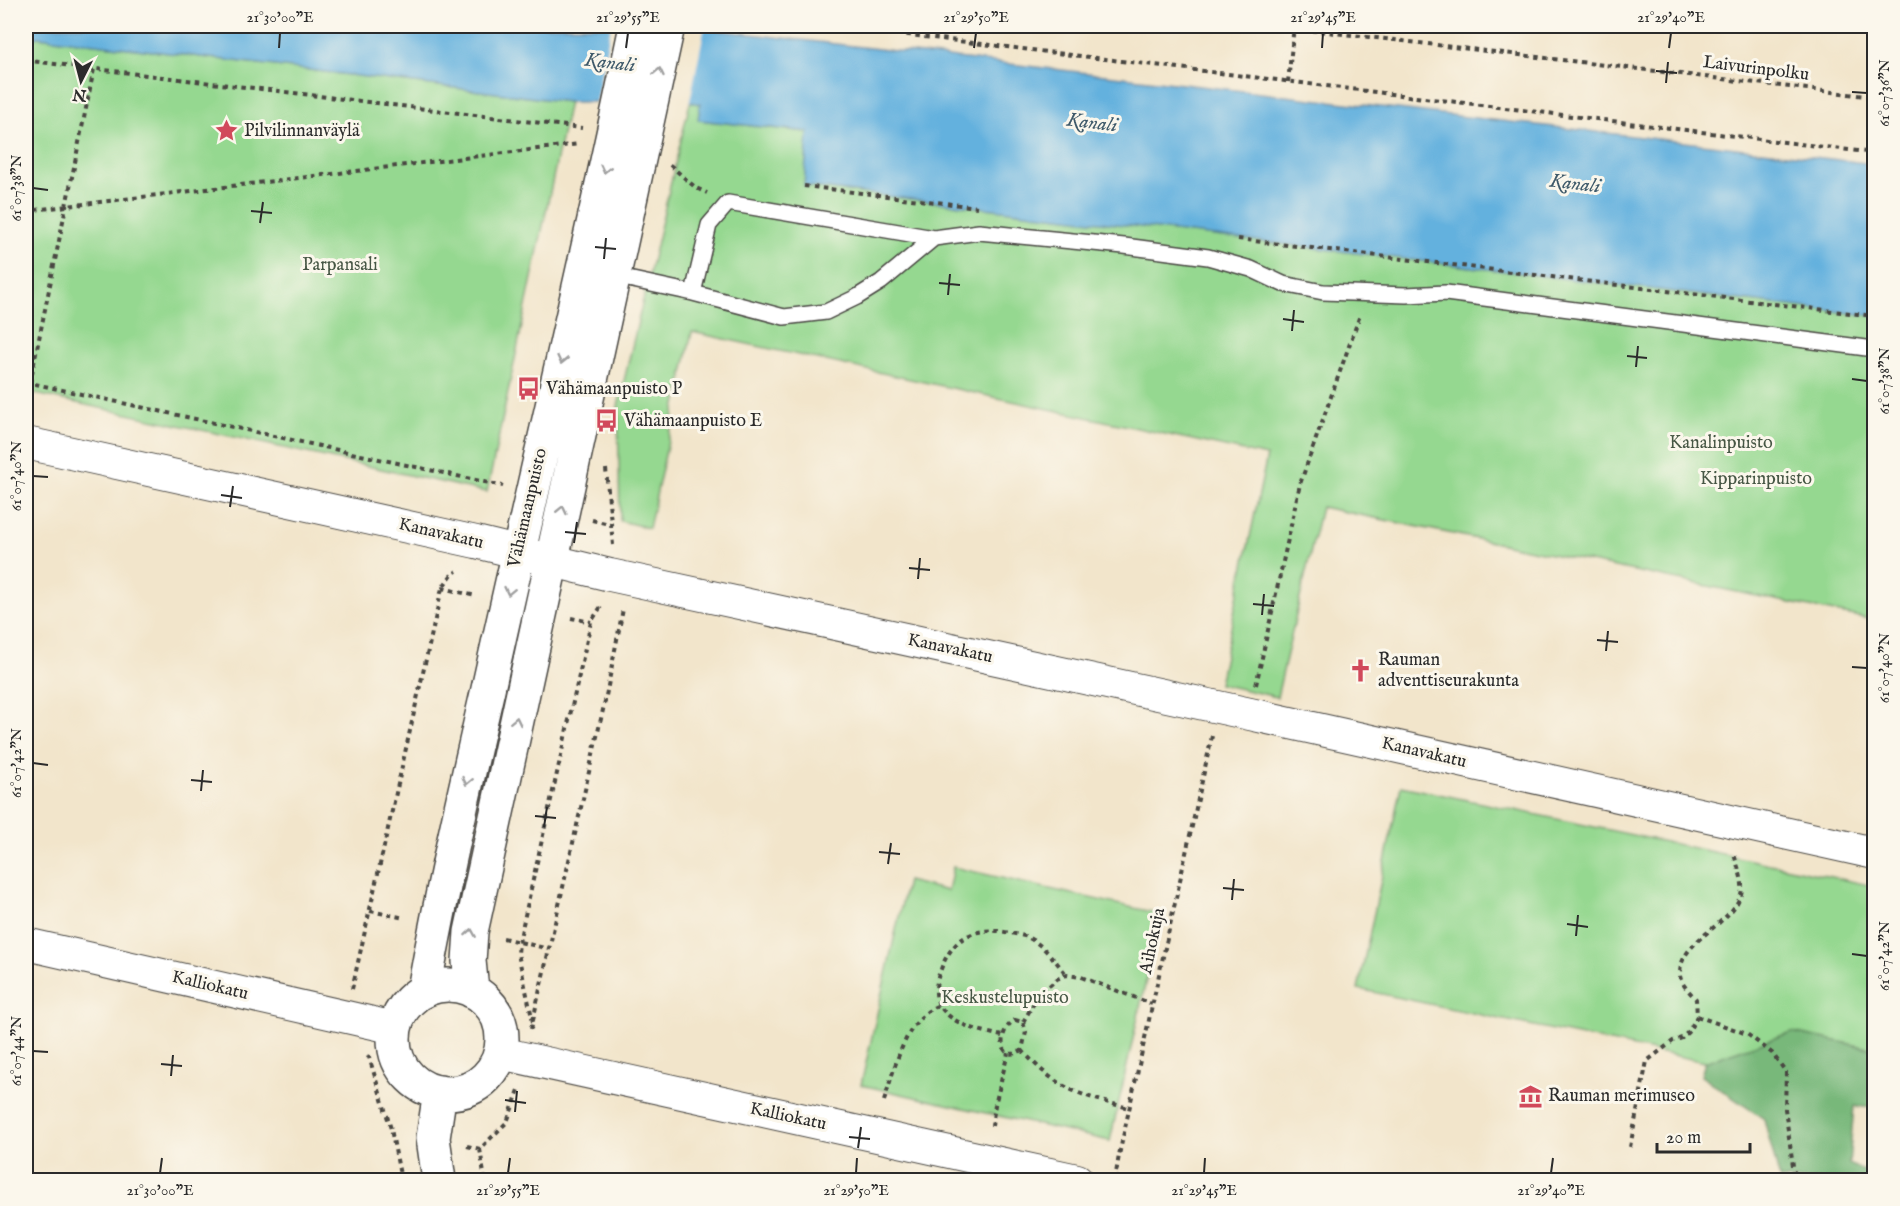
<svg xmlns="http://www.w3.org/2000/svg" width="1900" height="1206" font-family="'IM FELL English',serif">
<rect width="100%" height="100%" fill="#fbf7ec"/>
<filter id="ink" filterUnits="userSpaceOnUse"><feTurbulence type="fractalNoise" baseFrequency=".0167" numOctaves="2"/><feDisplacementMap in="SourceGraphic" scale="12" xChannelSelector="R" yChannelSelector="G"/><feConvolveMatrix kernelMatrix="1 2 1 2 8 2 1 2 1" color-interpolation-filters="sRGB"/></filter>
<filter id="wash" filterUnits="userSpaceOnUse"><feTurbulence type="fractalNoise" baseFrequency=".008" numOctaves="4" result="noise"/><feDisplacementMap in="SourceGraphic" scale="24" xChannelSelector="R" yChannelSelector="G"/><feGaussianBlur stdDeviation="1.35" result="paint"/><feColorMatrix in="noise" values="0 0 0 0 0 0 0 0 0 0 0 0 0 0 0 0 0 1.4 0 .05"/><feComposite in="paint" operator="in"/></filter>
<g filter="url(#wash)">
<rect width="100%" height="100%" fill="#f2e5cb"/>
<path fill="#95d890" stroke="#60825e" stroke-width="1.5" d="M38,37l531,65 -82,390 -461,-100v-352z
M690,102l11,2 -2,16 109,12 -3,54 1069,130v304l-553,-113 -44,190 -58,-13 48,-228 -575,-124 -43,196 -29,-7 -2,-115z
M1401,786l473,100v163l-82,-17 -87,30 -347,-73z
M953,867l208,47 -51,227 -249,-56 46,-204 41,10z"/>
<path fill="#78b87a" stroke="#527252" stroke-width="1.5" d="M1792,1032l82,17v59l-20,-2 -5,58 25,11v5h-94l-16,-61 -63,-43 4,-14z"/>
<path fill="#64b1de" stroke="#486e84" stroke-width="1.5" d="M26,26h655l1193,138v152l-1070,-130 4,-54 -110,-12 2,-16 -10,-2h-121l-531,-65 -12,3z"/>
<path fill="#f2e5cb" d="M611,26h94l-16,79h-94z"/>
</g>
<g filter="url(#ink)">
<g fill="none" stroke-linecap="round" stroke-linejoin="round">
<defs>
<path id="lane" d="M614,276l79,17 91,24 42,-5 31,-15 24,-15 53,-44 45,-6 145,14 84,11 43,12 32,15 40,8 83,3 40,-2 428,56
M693,293l16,-68 19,-22 206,35"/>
<path id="street" d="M26,443l450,99 134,33 640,139 624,139
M26,944l369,84
M500,1053l577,127"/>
<path id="secondary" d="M394 1039a54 54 0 1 1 108 0a54 54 0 1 1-108 0Z
M424,990c18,-101 41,-201 64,-301 49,-221 102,-442 148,-663
M472,991l-3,-30 2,-29 197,-906
M439,1180l-6,-42 7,-46"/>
</defs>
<use href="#lane" stroke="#494743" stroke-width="18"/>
<use href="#street" stroke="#494743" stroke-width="34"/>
<use href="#secondary" stroke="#494743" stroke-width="36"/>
<path stroke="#494743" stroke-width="4" stroke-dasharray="4.5 4.5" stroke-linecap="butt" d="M835,26l1039,127
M1276,26l598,71
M26,62l5,-1 551,67
M1288,82l6,-56
M670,165l26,23 11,5
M804,186l173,21
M26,211l553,-67
M1238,239l636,77
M26,382l477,104
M30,383l64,-314
M606,469l7,76
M592,520l18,4
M442,588l34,8
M571,618l20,4
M1256,685l44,-201 60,-169
M370,911l35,7
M503,938l46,11
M352,989l90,-401 11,-15 4,-2
M1697,1016l50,18 25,19 14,19 -1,37 10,71
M1015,1020l8,2 3,10 -4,18c-23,15 -26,-19 -7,-30z
M533,1022l-15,-68 1,-12 72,-320 11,-17
M1023,1022l15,-26 19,-17 10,-4 14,2 71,27
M531,1029l74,-328 18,-92
M1002,1036c-21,-5 -52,-11 -63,-32 -6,-10 -2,-26 2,-35 12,-32 35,-44 69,-36 5,1 12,2 17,4 17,8 29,25 40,38
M1022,1050c34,39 59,46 107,58
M367,1056l2,1 22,72 10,51
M884,1101c11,-33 20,-81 55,-96
M992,1126l3,-21 13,-52
M467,1146l13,3
M1630,1147l17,-86 26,-20 9,-3 7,-7 8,-15 -1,-17c-6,-7 -17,-16 -16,-26 1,-34 52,-48 61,-79 4,-12 -4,-28 -7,-40
M485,1180l-5,-31 27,-27 12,-32
M1115,1180l4,-25 93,-419"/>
<use href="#lane" stroke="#fff" stroke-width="15"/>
<use href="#street" stroke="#fff" stroke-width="32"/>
<use href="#secondary" stroke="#fff" stroke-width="33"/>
</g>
<defs><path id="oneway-chevron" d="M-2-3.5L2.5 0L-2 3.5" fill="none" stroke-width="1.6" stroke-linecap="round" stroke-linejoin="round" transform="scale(1.5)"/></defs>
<g stroke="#a0a0a0">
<use href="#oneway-chevron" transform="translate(659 72) rotate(-78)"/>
<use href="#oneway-chevron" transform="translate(605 169) rotate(103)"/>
<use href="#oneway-chevron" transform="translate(562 360) rotate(103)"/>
<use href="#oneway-chevron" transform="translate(562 510) rotate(-77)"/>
<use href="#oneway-chevron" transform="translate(509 591) rotate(102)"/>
<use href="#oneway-chevron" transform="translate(516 721) rotate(-78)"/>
<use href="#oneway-chevron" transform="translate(467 781) rotate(102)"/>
<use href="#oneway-chevron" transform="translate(471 933) rotate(-81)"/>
</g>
</g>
<path fill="none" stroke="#2b2b2b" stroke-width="2" d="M279,48l1,-15M626,48l2,-15M974,48l2,-15M1322,48l1,-15M1669,48l2,-15M1656,71l21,2M1666,83l2,-21M1852,92l15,1M33,188l15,2M251,211l21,2M260,223l3,-21M595,247l21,2M604,259l2,-21M939,283l21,2M948,295l2,-21M1283,319l21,3M1292,331l2,-21M1627,356l20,2M1636,367l2,-21M1852,379l15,2M33,476l15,1M221,495l21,3M230,507l3,-21M565,532l21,2M574,543l3,-21M909,568l21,2M918,579l2,-21M1253,604l21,2M1262,615l2,-21M1597,640l21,2M1606,651l2,-20M1852,667l15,1M33,763l15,2M191,780l21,2M201,791l2,-21M535,816l21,2M544,827l3,-20M879,852l21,2M888,864l3,-21M1223,888l21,2M1232,900l2,-21M1567,924l21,3M1576,936l2,-21M1852,954l15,2M33,1051l15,1M161,1064l21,2M171,1076l2,-21M505,1100l21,3M515,1112l2,-21M849,1137l21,2M858,1148l3,-21M160,1173l2,-15M508,1173l2,-15M856,1173l1,-15M1204,1173l1,-15M1551,1173l2,-15"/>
<defs>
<symbol id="sight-bare" viewBox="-9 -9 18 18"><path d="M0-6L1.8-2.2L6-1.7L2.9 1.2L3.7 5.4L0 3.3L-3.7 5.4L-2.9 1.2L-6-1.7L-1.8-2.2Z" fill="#d1495b" stroke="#fbf7ec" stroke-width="2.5" paint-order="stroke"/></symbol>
<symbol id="bus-bare" viewBox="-9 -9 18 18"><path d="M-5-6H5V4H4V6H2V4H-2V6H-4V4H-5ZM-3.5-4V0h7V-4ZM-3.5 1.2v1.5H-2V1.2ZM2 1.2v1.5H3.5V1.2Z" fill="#d1495b" stroke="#fbf7ec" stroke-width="2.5" paint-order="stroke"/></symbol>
<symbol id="church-bare" viewBox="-9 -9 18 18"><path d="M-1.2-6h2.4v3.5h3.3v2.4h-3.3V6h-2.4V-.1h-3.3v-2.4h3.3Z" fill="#d1495b" stroke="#fbf7ec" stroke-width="2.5" paint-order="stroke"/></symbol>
<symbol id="museum-bare" viewBox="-9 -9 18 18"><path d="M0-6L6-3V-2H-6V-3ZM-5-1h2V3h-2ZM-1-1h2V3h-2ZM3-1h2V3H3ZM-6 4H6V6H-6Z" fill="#d1495b" stroke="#fbf7ec" stroke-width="2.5" paint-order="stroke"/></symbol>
</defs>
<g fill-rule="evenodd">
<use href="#sight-bare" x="210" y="114" width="33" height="33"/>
<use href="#bus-bare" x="512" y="372" width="33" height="33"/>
<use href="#bus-bare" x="590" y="404" width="33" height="33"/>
<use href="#church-bare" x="1344" y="654" width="33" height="33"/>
<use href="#museum-bare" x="1514" y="1080" width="33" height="33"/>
</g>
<g text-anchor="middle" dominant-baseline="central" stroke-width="6" stroke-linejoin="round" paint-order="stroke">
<g font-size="18" fill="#2b2b2b" stroke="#fbf7ec">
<text transform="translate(1756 69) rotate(7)">Laivurinpolku</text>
<text transform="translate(528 508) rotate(-77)">Vähämaanpuisto</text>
<text transform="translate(441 534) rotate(13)">Kanavakatu</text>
<text transform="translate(950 649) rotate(12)">Kanavakatu</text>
<text transform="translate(1424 753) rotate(13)">Kanavakatu</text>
<text transform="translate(1153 941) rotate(-78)">Aihokuja</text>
<text transform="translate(210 986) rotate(13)">Kalliokatu</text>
<text transform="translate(788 1117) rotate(12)">Kalliokatu</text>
</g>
<g font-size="18" fill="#2b2b2b" stroke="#fbf7ec" text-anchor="start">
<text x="244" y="131">Pilvilinnanväylä</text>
<text x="546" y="389">Vähämaanpuisto P</text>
<text x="624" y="421">Vähämaanpuisto E</text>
<text x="1378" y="660">Rauman<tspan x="1378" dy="21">adventtiseurakunta</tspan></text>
<text x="1548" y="1096">Rauman merimuseo</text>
</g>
<g font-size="18" fill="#465644" stroke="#fbf7ec">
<text x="340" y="265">Parpansali</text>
<text x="1721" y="443">Kanalinpuisto</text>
<text x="1756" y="479">Kipparinpuisto</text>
<text x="1005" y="998">Keskustelupuisto</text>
</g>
<g font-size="20" font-style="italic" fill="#3f5a6a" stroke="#fbf7ec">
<text transform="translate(610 63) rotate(7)">Kanali</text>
<text transform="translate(1092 123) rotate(7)">Kanali</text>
<text transform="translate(1575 184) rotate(7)">Kanali</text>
</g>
</g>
<rect width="1900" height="1206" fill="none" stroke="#fbf7ec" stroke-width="66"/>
<g transform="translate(81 81) rotate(186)" stroke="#fbf7ec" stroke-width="4.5" paint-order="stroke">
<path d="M0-4.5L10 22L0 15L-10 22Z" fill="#2b2b2b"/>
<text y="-9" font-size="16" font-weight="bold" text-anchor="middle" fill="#2b2b2b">N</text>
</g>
<path d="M1657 1143v9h93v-9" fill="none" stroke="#2b2b2b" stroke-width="3"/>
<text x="1666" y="1143" font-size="18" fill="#2b2b2b" stroke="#fbf7ec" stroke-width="4.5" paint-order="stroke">20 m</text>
<rect x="33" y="33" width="1834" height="1140" fill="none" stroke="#2b2b2b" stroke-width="2"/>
<g font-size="15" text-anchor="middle" fill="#2b2b2b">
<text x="280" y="22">21°30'00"E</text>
<text x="628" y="22">21°29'55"E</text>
<text x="976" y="22">21°29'50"E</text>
<text x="1323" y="22">21°29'45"E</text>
<text x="1671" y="22">21°29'40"E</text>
<text transform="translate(1884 93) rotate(-90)" y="5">61°07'36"N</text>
<text transform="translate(16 188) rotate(-90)" y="5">61°07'38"N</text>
<text transform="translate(1884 381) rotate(-90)" y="5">61°07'38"N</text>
<text transform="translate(16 476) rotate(-90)" y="5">61°07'40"N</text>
<text transform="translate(1884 668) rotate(-90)" y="5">61°07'40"N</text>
<text transform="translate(16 763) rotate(-90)" y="5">61°07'42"N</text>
<text transform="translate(1884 956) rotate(-90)" y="5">61°07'42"N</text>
<text transform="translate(16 1051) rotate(-90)" y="5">61°07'44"N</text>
<text x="160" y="1195">21°30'00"E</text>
<text x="508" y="1195">21°29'55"E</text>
<text x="856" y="1195">21°29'50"E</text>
<text x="1204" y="1195">21°29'45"E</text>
<text x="1551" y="1195">21°29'40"E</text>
</g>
</svg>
